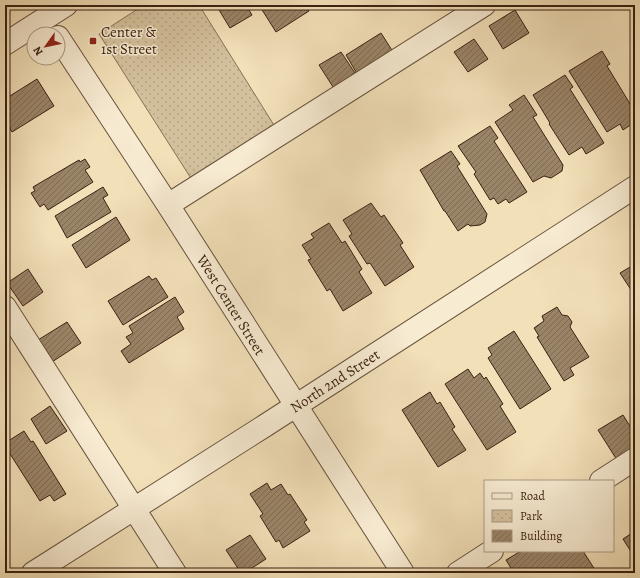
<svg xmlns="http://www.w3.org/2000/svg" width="640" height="578" font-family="Alegreya,serif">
<defs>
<pattern id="park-dots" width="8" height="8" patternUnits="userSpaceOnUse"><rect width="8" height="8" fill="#d3c09c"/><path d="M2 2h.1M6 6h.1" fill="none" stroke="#b6a585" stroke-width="1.8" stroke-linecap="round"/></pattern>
<pattern id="building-hatch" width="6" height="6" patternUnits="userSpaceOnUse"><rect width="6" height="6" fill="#9a8468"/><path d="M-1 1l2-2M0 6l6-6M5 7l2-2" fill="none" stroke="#7f6c54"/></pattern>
</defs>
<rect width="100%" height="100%" fill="#f2e0b9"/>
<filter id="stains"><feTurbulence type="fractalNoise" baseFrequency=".005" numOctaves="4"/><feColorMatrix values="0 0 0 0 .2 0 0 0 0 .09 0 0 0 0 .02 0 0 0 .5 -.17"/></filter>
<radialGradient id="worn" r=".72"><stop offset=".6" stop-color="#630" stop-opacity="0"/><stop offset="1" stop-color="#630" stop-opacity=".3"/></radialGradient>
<path fill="url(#park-dots)" stroke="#867056" d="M144,5h55l78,125 -83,53 -95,-149z"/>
<path fill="url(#building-hatch)" stroke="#3a2111" d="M216,5h30l6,10 -22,13z
M259,5h46l4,6 -33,21z
M515,10l14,23 -26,16 -14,-23z
M381,33l14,22 -36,22 -13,-22z
M474,39l14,20 -20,13 -14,-20z
M602,51l8,13 -3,2 28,46v10l-12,8 -3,-6 -13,8 -38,-61z
M341,52l16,24 -22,14 -16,-25z
M565,75l8,12 -3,2 34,54 -18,11 -4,-7 -13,8 -20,-31 1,-1 -17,-28z
M37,79l17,27 -42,26 -7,-11v-22z
M524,95l13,20 -4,2 30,48 -1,6 -11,7 -7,-2 -11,6 -38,-60 18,-12 -4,-5z
M490,126l8,12 -4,3 33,51 -18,11 -3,-4 -8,5 -4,-6 -4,2 -16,-26 2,-2 -18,-26z
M451,151l9,13 -3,2 30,48 -2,8 -5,3 -10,1 -2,-2 -10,7 -13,-20h-1l-24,-41z
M85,159l5,8 -5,3 8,12 -45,28 -4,-6 -4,3 -9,-14 4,-2 -2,-4 46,-27 1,2z
M103,187l5,8 -5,3 8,14 -44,26 -12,-22z
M371,203l10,14 3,-2 19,28 -3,2 14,22 -29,19 -15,-23 -3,1 -18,-28 3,-2 -9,-14z
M116,217l14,23 -44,28 -14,-23z
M329,223l13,20 3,-2 17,28 -3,3 13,21 -29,18 -13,-22 -3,2 -19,-31 3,-1 -9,-14 12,-7 -3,-4z
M635,264v32l-15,-23z
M28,269l15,23 -20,14 -16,-23z
M149,276l3,4 4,-2 12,19 -45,28 -15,-24z
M175,297l9,15 -7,5 7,12 -55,34 -8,-12 10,-7 -5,-7 7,-4 -4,-7z
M557,307l5,8 6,1 4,6 -2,5 19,30 -19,11 4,7 -10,6 -27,-44 2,-1 -5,-8 10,-7 -2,-5z
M67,322l14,21 -29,19 -14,-22z
M514,331l37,58 -31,20 -32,-51 4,-3 -4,-7z
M468,369l6,9 6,-5 4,6 2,-2 17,27 -3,2 16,26 -29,18 -42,-66z
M430,392l7,12 3,-2 15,25 -3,2 14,21 -28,17 -36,-57z
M50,406l17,25 -21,13 -15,-25z
M623,415l12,19v15l-18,11 -19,-30z
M24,431l7,11 2,-1 33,53 -12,7 -4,-6 -10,6 -35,-55v-3z
M267,483l4,7 10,-6 7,11 2,-1 17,26 -3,2 6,9 -27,17 -4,-8 -3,2 -16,-26 3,-2 -13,-20z
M635,531v27l-12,-19z
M250,535l16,24 -22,14h-3l-15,-23z
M521,551h62l14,22h-83l-8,-13z"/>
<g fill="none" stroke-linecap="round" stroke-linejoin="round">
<defs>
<path id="minor" d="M58,37l110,168 235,368
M5,44l61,-39
M168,205l316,-200
M5,307l170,266
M601,481l34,-22
M33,573l233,-148 369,-238
M458,573l34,-22"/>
</defs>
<use href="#minor" stroke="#68513b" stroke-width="24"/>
<use href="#minor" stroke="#f7ebd2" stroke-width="22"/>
</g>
<rect fill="#8f2418" stroke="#f7ebd2" stroke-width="1.5" x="89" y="37" width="8" height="8" rx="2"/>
<g text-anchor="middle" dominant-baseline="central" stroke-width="3" stroke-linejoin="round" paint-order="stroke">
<g font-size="15" fill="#3a2111" stroke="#f7ebd2" text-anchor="start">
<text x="101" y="32">Center &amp;<tspan x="101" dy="17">1st Street</tspan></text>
</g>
<g font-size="15" fill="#3a2111" stroke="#f7ebd2">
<text transform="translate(231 305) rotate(58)">West Center Street</text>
<text transform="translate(335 381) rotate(-33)">North 2nd Street</text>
</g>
</g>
<rect width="640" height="578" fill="none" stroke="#f2e0b9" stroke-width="20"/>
<rect x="6" y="6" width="628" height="566" fill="none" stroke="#3a2111" stroke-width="2"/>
<rect x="10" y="10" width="620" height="558" fill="none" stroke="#3a2111"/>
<rect x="484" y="480" width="130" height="72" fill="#f7ebd2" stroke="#ab9a85"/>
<rect x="492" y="493" width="20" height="6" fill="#f7ebd2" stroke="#ab9a85"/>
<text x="520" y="500" font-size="12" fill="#3a2111">Road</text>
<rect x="492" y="510" width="20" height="12" fill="url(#park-dots)" stroke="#ab9a85"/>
<text x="520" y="520" font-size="12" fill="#3a2111">Park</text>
<rect x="492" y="530" width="20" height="12" fill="url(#building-hatch)" stroke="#ab9a85"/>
<text x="520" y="540" font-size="12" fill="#3a2111">Building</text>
<g transform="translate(46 46) rotate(237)"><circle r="19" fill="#f7ebd2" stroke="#ab9a85"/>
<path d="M0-3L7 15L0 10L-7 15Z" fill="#8f2418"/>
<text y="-6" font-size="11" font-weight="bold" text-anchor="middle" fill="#3a2111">N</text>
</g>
<rect width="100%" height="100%" filter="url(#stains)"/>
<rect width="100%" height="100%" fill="url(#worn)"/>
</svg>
